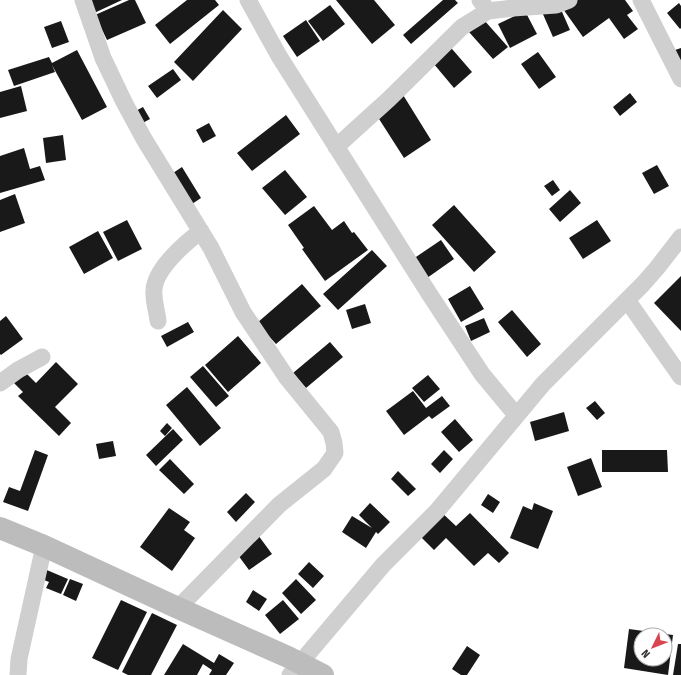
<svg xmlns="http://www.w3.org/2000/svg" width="681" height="675" font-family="'Fira Sans Condensed',sans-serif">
<rect width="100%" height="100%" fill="#fff"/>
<path fill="#191919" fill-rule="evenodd" d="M86,0h36l-30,14z
M129,0h6l11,23 -39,17 -12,-25z
M187,0h28l4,5 -49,39 -15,-19z
M336,0h38l21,25 -23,19z
M443,0h12l3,3 -47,41 -8,-9z
M576,0h49l8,11 -6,4 11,14 -14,10 -15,-21 -26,19 -20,-28z
M679,3l2,3v22l-1,1 -13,-16z
M330,5l15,19 -22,17 -15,-20z
M559,5l11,25 -17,7 -11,-25z
M223,10l19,19 -49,52 -19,-19z
M525,11l12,23 -27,14 -12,-24z
M306,20l14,21 -23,16 -14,-21z
M484,20l24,27 -15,12 -24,-27z
M61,21l8,21 -17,6 -8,-21z
M446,42l26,30 -18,16 -26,-31z
M681,48v20l-9,-17z
M77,50l30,57 -25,13 -30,-55 3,7 -41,14 -6,-16 41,-13 3,6z
M538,52l18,25 -17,12 -18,-25z
M173,69l8,11 -24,18 -9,-12z
M21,86l6,25 -27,7v-26z
M400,90l31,50 -27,18 -32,-50z
M630,93l7,9 -17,14 -7,-9z
M143,107l7,12 -11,6 -7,-12z
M286,115l14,19 -48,37 -15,-18z
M209,123l7,13 -13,7 -7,-13z
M63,135l3,25 -20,3 -3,-25z
M24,148l6,21 10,-3 5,14 -45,13v-37z
M657,165l12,21 -15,8 -12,-21z
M182,167l19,31 -12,8 -19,-31z
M285,170l22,27 -22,18 -23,-27z
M553,180l7,10 -8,6 -8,-10z
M570,190l11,13 -21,19 -11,-13z
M15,194l10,29 -25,9v-32z
M454,205l42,47 -22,20 -42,-47z
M314,206l18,24 12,-9 8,12 2,-1 14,18 -43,31 -23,-32 2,-1 -16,-23z
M127,220l15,29 -24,12 -15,-29z
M597,220l14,21 -28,18 -14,-21z
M98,231l15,27 -29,16 -15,-27z
M441,240l13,19 -27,19 -14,-19z
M372,250l15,16 -49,44 -15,-16z
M681,276v55l-27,-28z
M302,284l19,22 -45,38 -19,-21z
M470,286l14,23 -23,13 -13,-23z
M365,304l6,19 -19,6 -6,-19z
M512,310l29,34 -14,13 -29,-35z
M6,316l17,23 -22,16 -1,-1v-33z
M484,318l6,14 -19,9 -6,-15z
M188,322l6,10 -27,15 -6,-11z
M238,336l23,27 -33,29 -23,-27z
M330,342l13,15 -37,31 -13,-15z
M56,362l22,22 -23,23 16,16 -12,13 -41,-40 5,-4 -9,-9 11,-11 11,11z
M203,366l26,30 -13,11 -26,-30z
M428,375l12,14 -16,13 -12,-14z
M187,387l34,41 -21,18 -34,-41z
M413,391l13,17 16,-12 8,10 -18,13 -3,-3 -25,19 -18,-24z
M595,401l10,12 -8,7 -11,-12z
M564,412l5,19 -34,10 -5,-19z
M455,419l18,21 -14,12 -18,-20z
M167,423l5,5 -7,8 -5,-5z
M173,429l10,11 -27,26 -10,-11z
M113,441l3,15 -17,3 -3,-15z
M35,450l13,5 -20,56 -25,-9 6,-15 11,4z
M444,450l9,9 -13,14 -9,-9z
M602,450h65l1,22h-66z
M591,458l11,29 -24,9 -11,-29z
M170,459l24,25 -10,10 -25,-24z
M398,471l18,18 -8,7 -17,-17z
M246,493l9,9 -19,20 -9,-10z
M488,494l12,8 -7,11 -12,-8z
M370,503l20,19 -12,12 -2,-2 -10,16 -24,-16 10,-16 20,12 -13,-13z
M534,503l19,8 -15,38 -28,-11 13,-32 9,4z
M169,508l21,14 -6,8 11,8 -23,33 -32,-24z
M441,512l15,14 14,-13 39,40 -10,10 -11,-10 -14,13 -28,-28 -12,12 -15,-15z
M258,535l14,19 -23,16 -14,-19z
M309,562l15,14 -11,12 -15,-14z
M42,568l26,11 -7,15 -15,-6 3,-6 -10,-4z
M70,579l13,5 -7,17 -13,-6z
M296,579l20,21 -15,14 -19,-21z
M253,590l14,9 -8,12 -13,-9z
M121,600l26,12 -29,58 -26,-12z
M283,600l16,19 -19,15 -15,-19z
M152,613l25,12 -26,50h-23l-6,-3z
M629,629l44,6 -5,40 -44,-7zM641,635h24v24h-24z
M183,644l31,19 5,-9 15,9 -8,12h-17l3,-5 -9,-6 -6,11h-33z
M678,644h3v31h-8z
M467,646l13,9 -13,20h-6l-9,-6z"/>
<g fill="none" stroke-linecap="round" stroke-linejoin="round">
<path stroke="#cfcfcf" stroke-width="17" d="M83,0l20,58 21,44 20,37 67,109 32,64 44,66 44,54 3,11 1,10 -11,16 -45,36 -101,103
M248,0l31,56 151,239 52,79 34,41
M480,0l8,11
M641,0l40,79
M336,147l53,-48 73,-72 26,-16 25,-3 43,-3 13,-5
M627,300l54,77
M158,321c-1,-10 -5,-21 -4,-31 1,-21 31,-47 47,-59
M0,383l18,-13 24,-13
M18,675l1,-16 25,-113
M290,675l93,-110 54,-54 106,-127 100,-100 14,-16 24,-31"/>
<path stroke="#bcbcbc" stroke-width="22" d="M0,528l44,18 134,62 110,49 35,18"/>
</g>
<g transform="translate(653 647) rotate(227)"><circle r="19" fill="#ffffff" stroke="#adadad"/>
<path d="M0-3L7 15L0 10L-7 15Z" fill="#d84551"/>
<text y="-6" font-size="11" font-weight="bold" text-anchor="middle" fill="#323232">N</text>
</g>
</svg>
